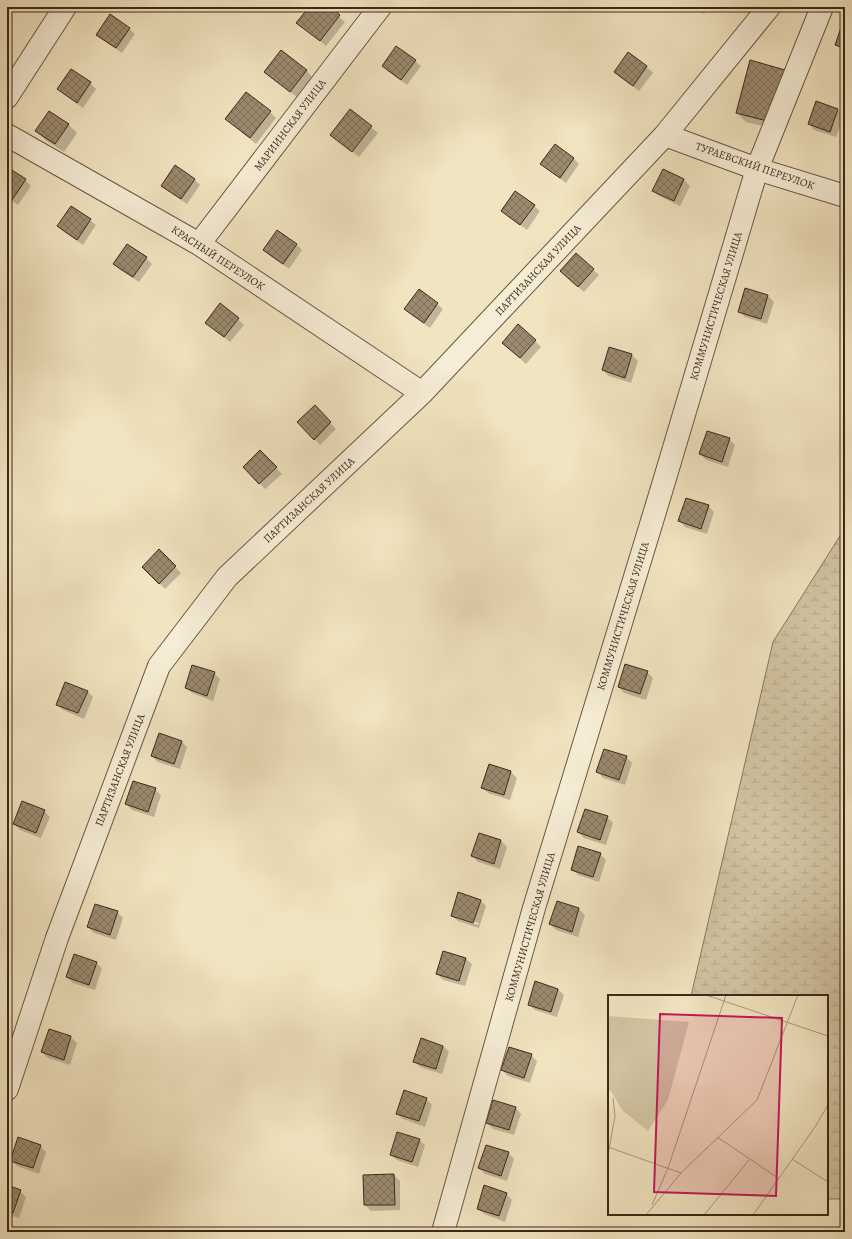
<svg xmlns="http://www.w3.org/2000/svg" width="852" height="1239" font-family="Alegreya,serif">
<defs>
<pattern id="wetland-marsh" width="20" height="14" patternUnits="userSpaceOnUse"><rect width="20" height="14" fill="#d2c4a3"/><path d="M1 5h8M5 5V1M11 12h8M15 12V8" fill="none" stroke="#b5a88c"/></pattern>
<pattern id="building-cross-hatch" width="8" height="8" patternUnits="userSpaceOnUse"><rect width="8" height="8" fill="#9b8a6f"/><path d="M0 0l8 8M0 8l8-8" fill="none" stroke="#80715a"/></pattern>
</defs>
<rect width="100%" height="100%" fill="#f1e4c0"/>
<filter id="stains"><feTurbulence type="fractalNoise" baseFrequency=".005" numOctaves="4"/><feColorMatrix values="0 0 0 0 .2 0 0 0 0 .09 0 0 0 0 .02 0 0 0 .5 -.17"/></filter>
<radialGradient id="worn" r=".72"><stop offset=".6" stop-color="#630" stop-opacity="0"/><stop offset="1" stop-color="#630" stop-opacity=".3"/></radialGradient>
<path fill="url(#wetland-marsh)" stroke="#88765d" d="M845,528v671h-18v-203h-136l82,-354z"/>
<path fill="#0003" fill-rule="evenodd" d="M310,7h18l17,15 -19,24 -28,-23z
M694,7h15l-5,7z
M845,23v29l-3,-2 -6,-5z
M129,29l6,5 -13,19 -19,-13 -5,-5z
M281,52l26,19 5,6 -15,20 -26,-19 -6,-6z
M628,54l19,13 6,6 -14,18 -18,-13 -6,-6z
M415,61l6,5 -14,19 -18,-13 -6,-6z
M751,61l29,69 -34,-8 -9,-9z
M90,83l6,6 -13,19 -18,-13 -6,-6z
M350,110l28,23 -19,24 -28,-22z
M838,110l6,6 -8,21 -22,-7 -5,-6z
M270,112l6,6 -20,26 -30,-25z
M68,124l9,9 -13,19 -19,-12 -8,-9z
M573,158l6,6 -13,19 -19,-14 -6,-6z
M7,168l18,12 6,6 -13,19 -11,-7z
M663,170l21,10 6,6 -10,20 -21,-10 -6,-5z
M194,179l6,6 -13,19 -19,-13 -6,-5z
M534,206l6,5 -13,19 -19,-14 -6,-5z
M90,220l6,5 -13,20 -19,-13 -5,-6z
M296,244l6,6 -13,19 -19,-13 -5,-6z
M576,254l23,21 -15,17 -17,-15z
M146,258l6,6 -13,18 -19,-12 -6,-6z
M746,289l22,7 6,6 -7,22 -22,-7 -6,-6z
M437,304l6,5 -13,19 -19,-13 -6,-6z
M238,319l6,6 -14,17 -24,-19z
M519,325l22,22 -15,17 -17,-16z
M610,348l22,7 6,6 -7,22 -22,-7 -6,-6z
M315,407l21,22 -16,16 -22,-23z
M729,439l6,6 -7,22 -22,-7 -6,-6z
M260,451l22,23 -17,15 -21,-22z
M708,506l6,6 -7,22 -22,-7 -5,-6z
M159,551l22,22 -16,16 -22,-22z
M647,672l6,6 -7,22 -22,-7 -5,-6z
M214,673l6,6 -7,22 -21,-8 -6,-5z
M87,691l6,6 -9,22 -21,-9 -6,-6z
M181,741l6,6 -7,22 -22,-7 -6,-6z
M626,757l6,6 -7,22 -22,-7 -5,-6z
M489,765l22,7 6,6 -7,22 -22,-7 -6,-6z
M155,789l6,6 -7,22 -22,-7 -6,-6z
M44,811l6,6 -9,21 -21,-8 -6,-6z
M607,817l6,6 -7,22 -22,-7 -6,-6z
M479,834l22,7 6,6 -7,22 -22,-7 -6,-6z
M600,854l6,6 -7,22 -21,-7 -6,-6z
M481,901l5,5 -7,22 -21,-7 -6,-5zM457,917l22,6 -1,2 -21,-6z
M557,902l22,7 6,6 -7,22 -22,-7 -6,-6z
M117,912l6,6 -7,22 -22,-7 -6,-6z
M466,959l6,5 -7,22 -22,-6 -6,-6z
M96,963l6,5 -7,22 -22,-7 -6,-6z
M558,989l6,6 -7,22 -22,-7 -6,-6z
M49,1030l22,7 6,6 -7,22 -22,-7 -6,-6z
M421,1039l22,7 6,6 -7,22 -22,-7 -6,-6z
M531,1055l6,6 -7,22 -22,-7 -6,-6z
M426,1099l6,6 -7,22 -22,-8 -6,-5z
M516,1108l5,6 -7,21 -21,-6 -6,-6z
M419,1140l6,5 -7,22 -21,-7 -6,-5z
M40,1146l6,6 -7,22 -22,-8 -6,-6z
M508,1153l6,6 -7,22 -22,-7 -6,-6z
M394,1175l6,6v29l-29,1 -6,-6z
M7,1186l13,5 6,6 -7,21 -12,-4z
M506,1194l6,6 -7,22 -21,-8 -6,-5z"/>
<path fill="url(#building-cross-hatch)" stroke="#3d2817" d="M309,7h21l10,8 -20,26 -24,-18z
M110,14l20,14 -14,20 -20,-13z
M843,22h2v26l-10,-3z
M396,46l20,14 -15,20 -19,-14z
M281,50l26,20 -17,22 -26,-20z
M628,52l19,14 -14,20 -19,-14z
M750,60l35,10 -14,52 -35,-9z
M71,69l20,13 -14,21 -20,-14z
M246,92l25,19 -21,27 -25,-19z
M816,101l22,8 -8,23 -22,-8z
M350,109l22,17 -20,26 -22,-17z
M49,111l20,13 -14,20 -20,-13z
M555,144l19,14 -14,20 -20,-14z
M175,165l20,14 -14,20 -20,-13z
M7,167l19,12 -14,21 -5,-3z
M663,169l21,10 -10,22 -22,-10z
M515,191l20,14 -15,20 -19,-14z
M71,206l20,13 -14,21 -20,-14z
M277,230l20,14 -14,20 -20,-14z
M127,244l20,13 -14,20 -20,-13z
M576,253l18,16 -16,18 -18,-16z
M745,288l23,7 -7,24 -23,-7z
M419,289l19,14 -14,20 -20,-14z
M220,303l19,15 -15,19 -19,-14z
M518,324l18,16 -16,18 -18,-15z
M609,347l23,7 -7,24 -23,-8z
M315,405l16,17 -17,18 -17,-18z
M707,431l23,7 -8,24 -23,-8z
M260,450l17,17 -18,17 -16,-17z
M686,498l23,7 -8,24 -23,-8z
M159,549l17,17 -17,18 -17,-17z
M625,664l23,7 -8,23 -22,-7z
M192,665l23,7 -8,24 -22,-8z
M65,682l23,9 -10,22 -22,-8z
M159,733l23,8 -8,23 -23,-8z
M604,749l23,7 -8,24 -23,-8z
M489,764l22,7 -7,24 -23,-7z
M133,781l23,7 -8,24 -23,-8z
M22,801l23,9 -9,23 -23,-9z
M585,809l23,7 -8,24 -23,-8z
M479,833l22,7 -7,24 -23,-8z
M578,846l23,7 -8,24 -22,-7z
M458,892l23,8 -8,23 -22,-7z
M557,901l22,7 -7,24 -23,-8z
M95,904l23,7 -8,24 -23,-8z
M443,951l23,7 -7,23 -23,-7z
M74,954l23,8 -8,23 -23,-8z
M535,981l23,8 -7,23 -23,-7z
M49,1029l22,7 -7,24 -23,-8z
M421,1038l22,8 -7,23 -23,-7z
M509,1047l23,7 -8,24 -23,-8z
M404,1090l23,8 -8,23 -23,-7z
M493,1100l23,7 -7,23 -23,-7z
M397,1132l23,7 -8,23 -22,-7z
M18,1137l23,8 -8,23 -23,-7z
M486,1145l23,7 -8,24 -23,-8z
M394,1174l1,31h-31l-1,-30z
M7,1185l14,5 -8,23 -6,-2z
M484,1185l23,8 -8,23 -22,-7z
M147,1228l11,4h-13z"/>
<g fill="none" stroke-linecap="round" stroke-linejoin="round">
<defs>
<path id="minor" d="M7,97l58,-90
M7,135l192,109 223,149
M665,135l92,34 88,27
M199,244l181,-237
M7,1089l50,-151 102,-272 68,-89 195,-184 243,-258 104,-128
M443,1232l91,-324 129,-423 94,-316 65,-162"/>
</defs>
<use href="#minor" stroke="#6a5741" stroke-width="24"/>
<use href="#minor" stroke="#f6edd6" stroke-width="22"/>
</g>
<g text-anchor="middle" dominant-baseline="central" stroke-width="3" stroke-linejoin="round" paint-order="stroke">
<g font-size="11" fill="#3d2817" stroke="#f6edd6">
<text transform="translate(290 125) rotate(-53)">МАРИИНСКАЯ УЛИЦА</text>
<text transform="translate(755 166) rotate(19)">ТУРАЕВСКИЙ ПЕРЕУЛОК</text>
<text transform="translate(218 258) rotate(33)">КРАСНЫЙ ПЕРЕУЛОК</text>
<text transform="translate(538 270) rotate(-47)">ПАРТИЗАНСКАЯ УЛИЦА</text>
<text transform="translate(716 306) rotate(-73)">КОММУНИСТИЧЕСКАЯ УЛИЦА</text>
<text transform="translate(309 500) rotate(-43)">ПАРТИЗАНСКАЯ УЛИЦА</text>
<text transform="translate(623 616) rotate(-73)">КОММУНИСТИЧЕСКАЯ УЛИЦА</text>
<text transform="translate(120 770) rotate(-69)">ПАРТИЗАНСКАЯ УЛИЦА</text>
<text transform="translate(530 927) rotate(-74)">КОММУНИСТИЧЕСКАЯ УЛИЦА</text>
</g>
</g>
<g transform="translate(608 995)">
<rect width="220" height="220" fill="#f1e4c0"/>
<path d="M0,21l81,6 -21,78 -20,31 -26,-21 -11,-19h-3z" fill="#d2c4a3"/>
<path fill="none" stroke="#a9997c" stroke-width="1" d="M98,0l122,41M109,142l61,41M0,152l73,26M0,160l7,-39 -2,-18M184,164l36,23M44,210l16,-37 58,-173M38,220l35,-42 76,-73 41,-105M96,220l45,-55M145,220l62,-88 13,-22"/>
<path fill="#c2185b" fill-opacity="0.15" stroke="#c2185b" stroke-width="2" d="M52,19l122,4 -6,178 -122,-4z"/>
<rect width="220" height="220" fill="none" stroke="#3d2817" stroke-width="2"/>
</g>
<rect width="852" height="1239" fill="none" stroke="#f1e4c0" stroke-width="24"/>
<rect x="8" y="8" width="836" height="1223" fill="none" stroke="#3d2817" stroke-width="2"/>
<rect x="12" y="12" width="828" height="1215" fill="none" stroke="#3d2817"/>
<rect width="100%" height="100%" filter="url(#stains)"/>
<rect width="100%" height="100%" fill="url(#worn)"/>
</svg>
